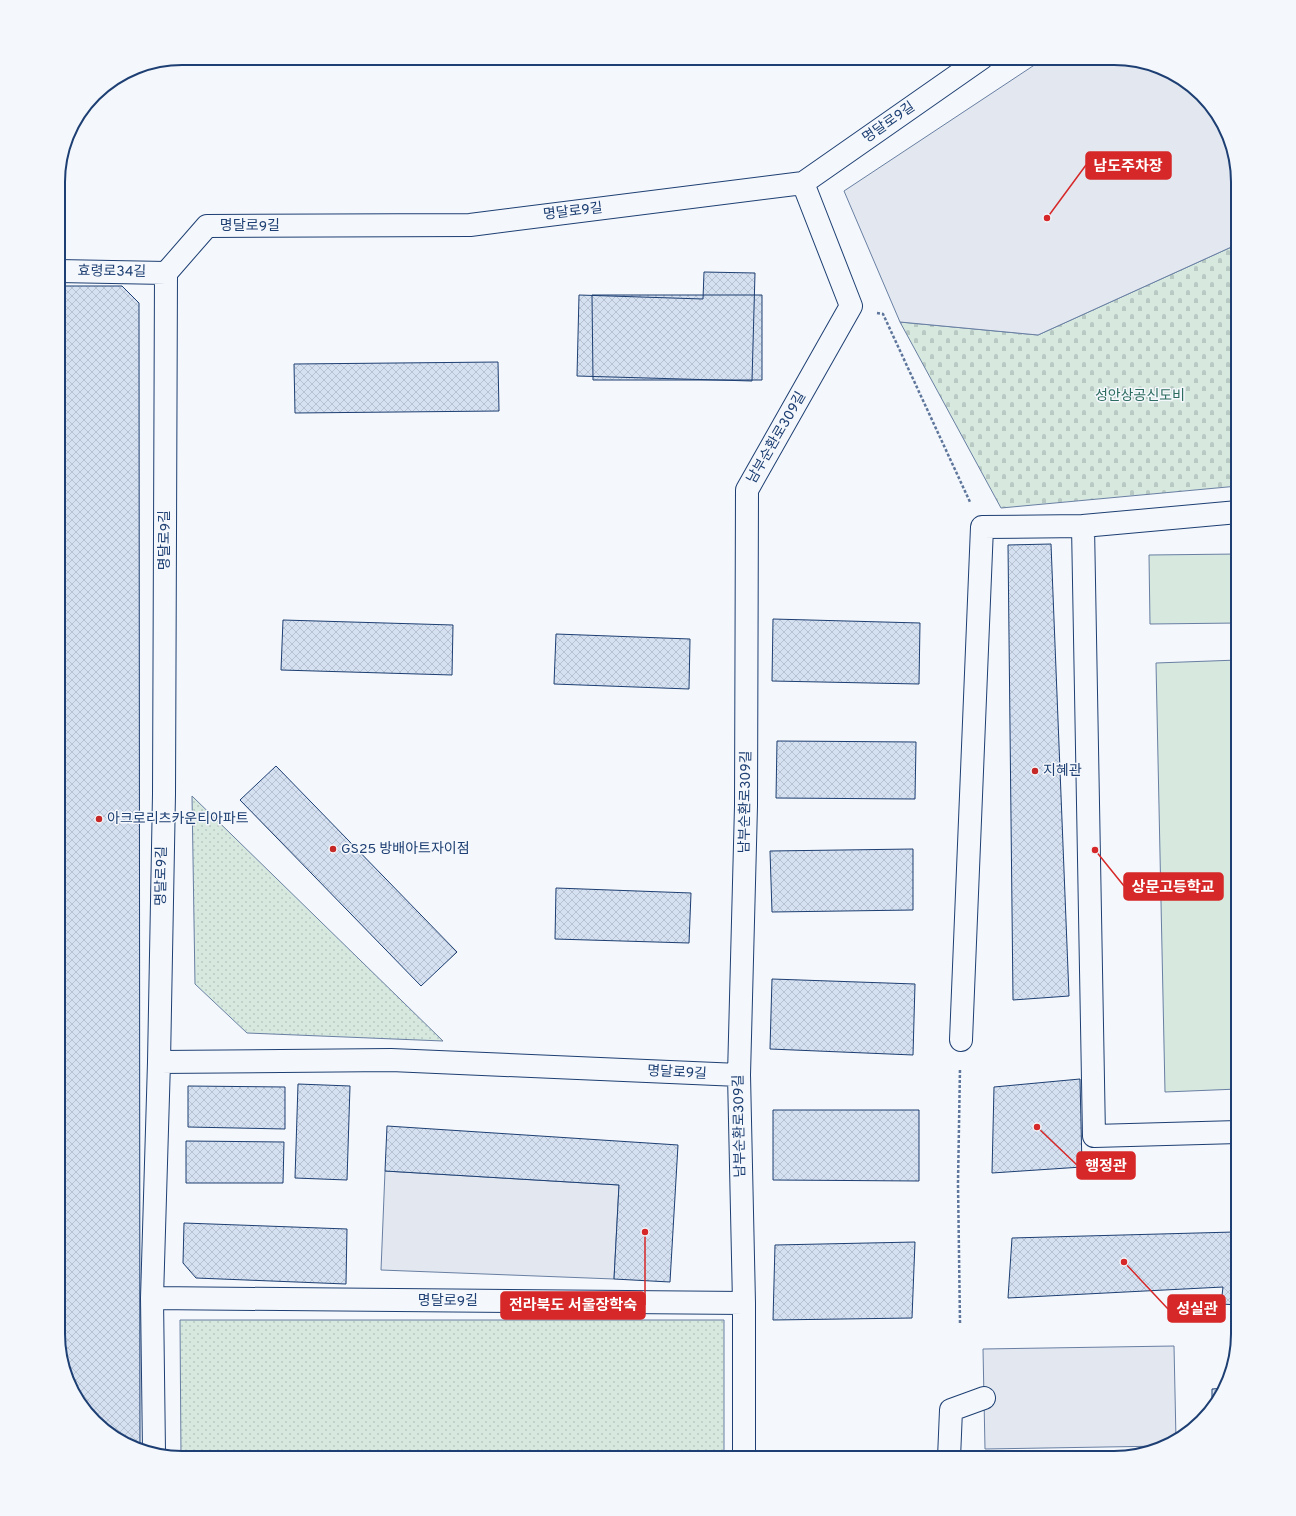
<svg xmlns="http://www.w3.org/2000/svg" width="1296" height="1516" font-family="Overpass,'Noto Sans KR',sans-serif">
<defs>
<pattern id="grass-dots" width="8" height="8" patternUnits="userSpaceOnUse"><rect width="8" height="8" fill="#d7e8df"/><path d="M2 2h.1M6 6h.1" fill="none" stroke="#b8c8c3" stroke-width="1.8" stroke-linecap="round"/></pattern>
<pattern id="cemetery-stones" width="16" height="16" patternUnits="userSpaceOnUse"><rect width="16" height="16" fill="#d7e8df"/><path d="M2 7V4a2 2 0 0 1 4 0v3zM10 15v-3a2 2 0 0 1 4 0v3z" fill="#b8c8c3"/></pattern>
<pattern id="building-cross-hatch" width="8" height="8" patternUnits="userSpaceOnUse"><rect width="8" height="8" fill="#d5e0f0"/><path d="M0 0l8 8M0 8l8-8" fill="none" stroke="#b6c1d1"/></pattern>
</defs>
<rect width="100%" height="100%" fill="#f4f7fb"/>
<path fill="url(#grass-dots)" stroke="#687fa3" d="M192,796l251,245 -196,-8 -52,-49z
M180,1320h544v138h-543z"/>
<path fill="url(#cemetery-stones)" stroke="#687fa3" d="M1238,244v242l-237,22 -101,-186 138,13z"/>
<path fill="#d7e8df" stroke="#687fa3" d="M1238,554v69l-88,1 -1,-69z
M1238,660v429l-73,3 -9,-429z"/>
<path fill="#e3e8f0" stroke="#687fa3" d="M1045,58h77l47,13 44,36 18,35 7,39v63l-200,91 -138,-13 -56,-131z
M385,1171l234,14 -5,94 -233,-9z
M1174,1346l2,94 -11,6 -180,3 -2,-100z"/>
<path fill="url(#building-cross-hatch)" stroke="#1d3f73" d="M704,272l51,1 -3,108 -175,-5 2,-81 124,4z
M58,286h64l17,17 1,1145 -13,-3 -44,-36 -19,-35 -6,-39z
M592,295h170v85h-169z
M498,362l1,49 -204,2 -1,-49z
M1051,544l18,452 -56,4 -5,-455z
M773,619l147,4 -1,61 -147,-3z
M283,620l170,5 -1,50 -171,-5z
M556,634l134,5 -1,50 -135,-5z
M777,741l139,1 -1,57 -139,-1z
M276,766l181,186 -36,34 -181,-186z
M913,849v61l-141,2 -2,-61z
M556,888l135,5 -2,50 -134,-4z
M772,979l143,5 -2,71 -143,-6z
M1080,1079l2,88 -90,6 2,-86z
M298,1084l52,2 -3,94 -52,-2z
M188,1086l97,1v42l-97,-2z
M773,1110h146v71l-146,-1z
M387,1126l291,19 -8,137 -56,-3 5,-94 -234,-14z
M186,1141l98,1 -1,41h-97z
M1238,1215v90l-17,-1 2,-17 -215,11 4,-60 222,-6 -2,-16z
M184,1223l163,6 -1,55 -150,-6 -13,-15z
M915,1242l-3,76 -139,2 2,-75z
M1226,1388l-1,1 -13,16v-16z"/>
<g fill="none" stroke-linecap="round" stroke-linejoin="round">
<defs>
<path id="street" d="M58,271l108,2
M1238,512l-155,14 11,610 144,-4
M961,1040l21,-513 101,-1
M159,1062l232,-2 348,15
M152,1298l592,5
M154,1452l-2,-154 7,-236 5,-268 2,-521 41,-47 263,-1 333,-42 179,-125
M744,1458v-155l-5,-228 7,-269 1,-316 104,-184 -48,-123
M949,1458l2,-48 33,-12"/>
</defs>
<use href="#street" stroke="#1d3f73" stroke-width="24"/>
<path stroke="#5e769c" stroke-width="2.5" stroke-dasharray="3 2" stroke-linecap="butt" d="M877,313l6,1 87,188
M960,1323l-2,-140 2,-115"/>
<use href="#street" stroke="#f4f7fb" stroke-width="22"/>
</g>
<g fill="#c62828" stroke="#f4f7fb" stroke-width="1.5">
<circle cx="1035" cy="771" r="4"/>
<circle cx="99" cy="819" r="4"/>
<circle cx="333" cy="849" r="4"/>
</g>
<g text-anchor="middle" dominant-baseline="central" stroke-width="3" stroke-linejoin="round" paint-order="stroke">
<g font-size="14" fill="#1d3f73" stroke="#f4f7fb">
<text transform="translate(889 123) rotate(-35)">명달로9길</text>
<text transform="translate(573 212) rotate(-7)">명달로9길</text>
<text x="250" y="226">명달로9길</text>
<text transform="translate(112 272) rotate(1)">효령로34길</text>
<text transform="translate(777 438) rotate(-60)">남부순환로309길</text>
<text transform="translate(165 540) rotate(-90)">명달로9길</text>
<text transform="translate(746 802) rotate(-89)">남부순환로309길</text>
<text transform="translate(162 876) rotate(-89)">명달로9길</text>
<text transform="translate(677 1073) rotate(3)">명달로9길</text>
<text transform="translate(740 1126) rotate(-91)">남부순환로309길</text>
<text x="448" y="1301">명달로9길</text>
</g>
<g font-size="14" fill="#2c6c60" stroke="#f4f7fb">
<text x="1140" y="396">성안상공신도비</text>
</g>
<g font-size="14" fill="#1d3f73" stroke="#f4f7fb" text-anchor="start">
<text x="1043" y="771">지혜관</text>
<text x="107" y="819">아크로리츠카운티아파트</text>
<text x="341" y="849">GS25 방배아트자이점</text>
</g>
</g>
<path d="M0 0H1296V1516H0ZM182 65H1114A117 117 0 0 1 1231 182V1334A117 117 0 0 1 1114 1451H182A117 117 0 0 1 65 1334V182A117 117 0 0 1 182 65Z" fill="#f4f7fb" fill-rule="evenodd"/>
<path fill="none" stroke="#1d3f73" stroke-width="2" d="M182 65H1114A117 117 0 0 1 1231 182V1334A117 117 0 0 1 1114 1451H182A117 117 0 0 1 65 1334V182A117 117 0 0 1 182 65Z"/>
<path fill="none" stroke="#d62828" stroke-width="1.5" d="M1047 218L1086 165M1095 850L1124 886M1037 1127L1077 1165M645 1232L645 1305M1124 1262L1168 1309"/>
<g fill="#d62828" stroke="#f4f7fb" stroke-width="1.5">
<circle cx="1047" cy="218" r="4"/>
<circle cx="1095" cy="850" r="4"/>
<circle cx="1037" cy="1127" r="4"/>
<circle cx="645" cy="1232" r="4"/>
<circle cx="1124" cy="1262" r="4"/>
</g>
<g fill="#d62828" stroke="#d62828" stroke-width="1.5">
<rect x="1086" y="152" width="85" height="27" rx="4"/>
<rect x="1124" y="873" width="99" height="27" rx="4"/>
<rect x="1077" y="1152" width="58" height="27" rx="4"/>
<rect x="501" y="1292" width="144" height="27" rx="4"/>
<rect x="1168" y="1295" width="57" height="27" rx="4"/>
</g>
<g font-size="15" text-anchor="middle" font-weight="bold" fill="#fff">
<text x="1128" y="171">남도주차장</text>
<text x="1173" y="892">상문고등학교</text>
<text x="1106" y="1171">행정관</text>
<text x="573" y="1310">전라북도 서울장학숙</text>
<text x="1197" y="1314">성실관</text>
</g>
</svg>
